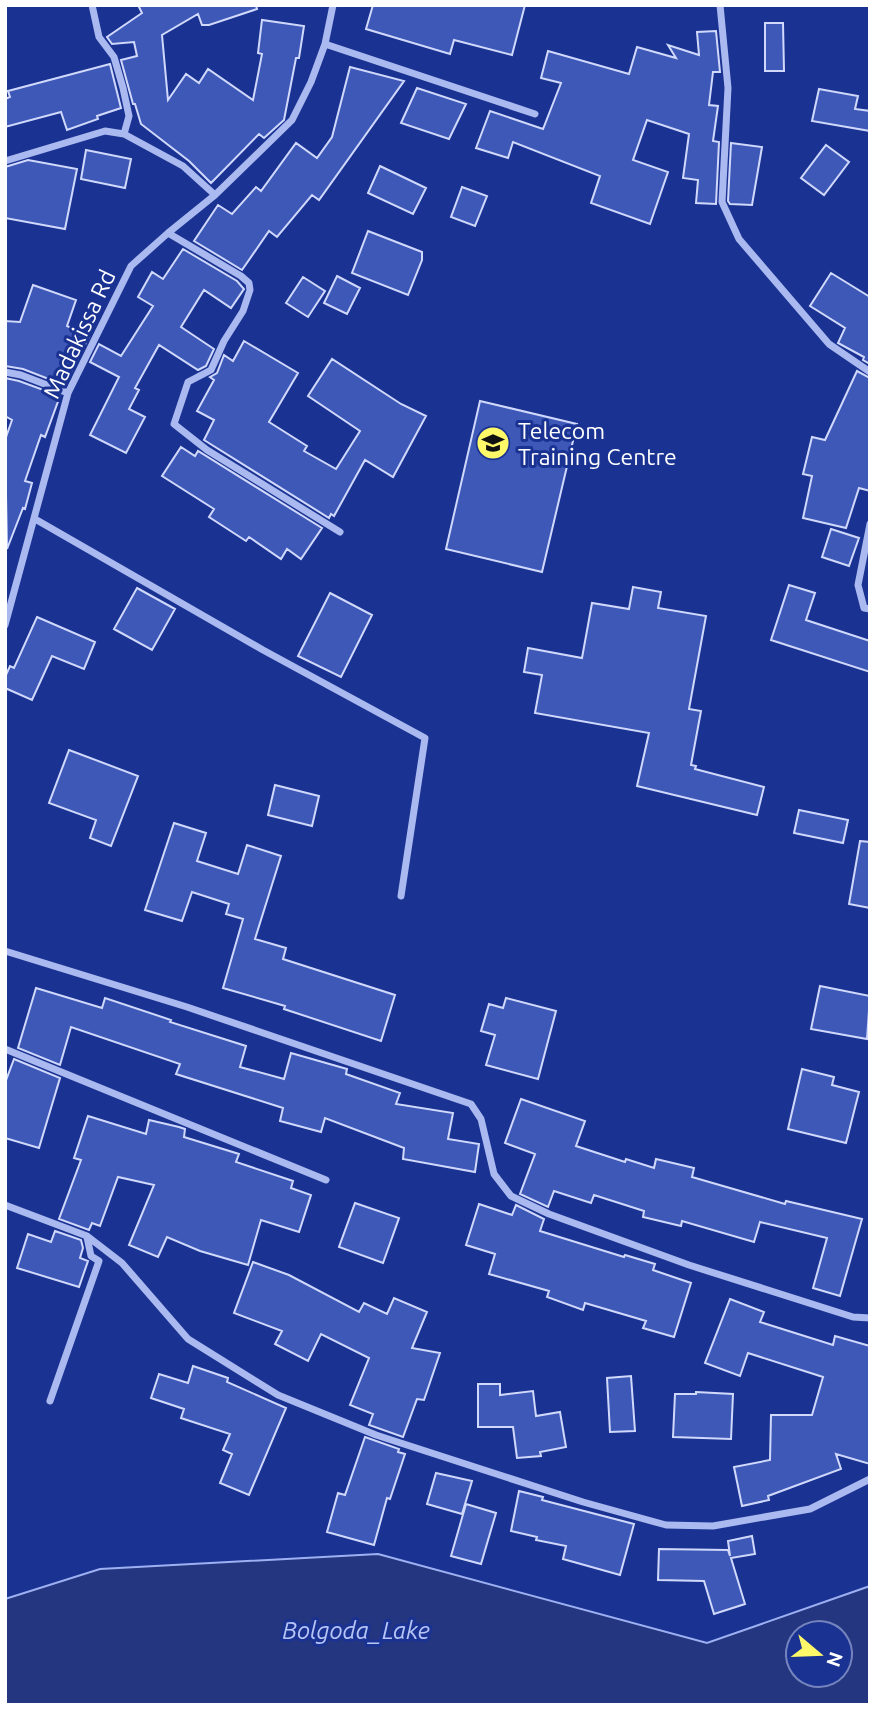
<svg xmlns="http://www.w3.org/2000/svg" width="875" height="1710" font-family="Ubuntu,sans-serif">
<rect width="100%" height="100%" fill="#1a3292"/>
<path fill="#253680" stroke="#9db0f1" stroke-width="2" fill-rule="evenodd" d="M378,1554l329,89 163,-57v119h-865v-106l95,-30zM798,1633h42v42h-42z"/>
<path fill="#3e58b8" stroke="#d0d9fb" stroke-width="2" d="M138,5h118l1,4 -48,16h-7l-4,-11 -36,21 6,65 18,-26 13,9 9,-14 45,31 9,-46 -4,-1 4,-33 42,6 -5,32h-3l-12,62 -20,18 -5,-4 -48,49 -22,-22 -48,-37 -6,-20h-2l-12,-44 16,-4 -3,-14 -22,2 -5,-7 35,-24z
M373,5h152l-13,50 -58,-15 -4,14 -84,-25z
M765,23h18l1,48h-19z
M716,31l4,41h-7l-4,33 9,1 -5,35 6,1 -3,62 -20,-1 2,-23 -15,-2 6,-44 -42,-14 -14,40 35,12 -18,52 -59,-21 9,-27 -87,-34 -5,16 -32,-10 14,-37 53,18 18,-46 -20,-5 7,-27 81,23 8,-27 39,11 -8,-13 31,10 -2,-23z
M110,64l11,44 -24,8 1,3 -31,11 -6,-18 -56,15v-28l5,-2 -2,-6z
M350,67l54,14 -85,119 -7,-5 -35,42 -8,-6 -27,39 -48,-29 24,-36 14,9 24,-27 5,4 35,-48 21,15 15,-21z
M417,88l49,16 -17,35 -48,-16z
M819,89l39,7 -3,13 15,2v20l-58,-10z
M731,143l31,4 -10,58 -22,-1 -2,-3z
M826,145l23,17 -25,33 -23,-17z
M86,150l45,9 -6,29 -44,-9z
M28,160l49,9 -12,60 -60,-11v-51z
M380,166l46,22 -13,26 -45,-21z
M462,187l25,9 -12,30 -24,-9z
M368,231l54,21v8l-14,35 -56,-22z
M183,249l54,32 7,8 -13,19 -27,-18 -23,37 33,22 -8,17 -8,4 -39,-25 -24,43 4,2 -10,19 16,8 -19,36 -36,-18 29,-58 -29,-15 9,-18 22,12 32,-50 -15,-9 14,-25 11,7z
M831,273l39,24v67l-7,-4 1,-3 -26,-14 7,-15 -35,-22z
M337,276l23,12 -13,26 -23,-11z
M303,277l22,14 -17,26 -22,-14z
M33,285l43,15 -9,26 22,11 -25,48 -41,-16 -18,-3v-45l15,1z
M244,341l54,32 -29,49 38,24 -3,5 32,18 24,-38 -52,-35 24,-37 69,45 25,12 -33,61 -28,-17 -31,56 -3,-2 -2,4 -125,-78 10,-20 -17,-9 17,-31 -4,-3 7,-4 7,-18 9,6z
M857,371l13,7v113l-11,-3 -13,40 -43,-10 9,-42 -9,-2 9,-37 13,3z
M5,378l14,3 41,15 -15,41 -4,-2 -16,46 7,2 -7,26 -2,-1 -16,41 -2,-109 7,-20 -7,-4z
M480,401l97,23 -35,148 -96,-23z
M181,447l14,9 3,-5 124,77 -21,31 -14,-10 -6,10 -32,-22 -3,4 -37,-24 5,-8 -52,-33z
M831,529l28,9 -10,28 -27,-9z
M789,585l26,8 -9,27 64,21v31l-99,-32z
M633,587l28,5 -3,16 48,8 -17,93 12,2 -10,54 5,1 -1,3 69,18 -7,28 -120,-29 12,-53 -114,-20 7,-38 -18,-3 4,-24 54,10 10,-55 37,6z
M137,588l38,21 -23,41 -38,-21z
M330,593l42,22 -31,62 -43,-21z
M37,617l58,25 -11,27 -32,-13 -20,44 -27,-12v-11l5,-11 4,2z
M69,750l69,26 -27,70 -21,-8 6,-18 -47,-17z
M275,785l44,11 -7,30 -44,-11z
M799,810l49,10 -5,23 -49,-10z
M174,823l32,10 -9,28 41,13 9,-29 34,11 -26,83 31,9 -3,11 112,36 -14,46 -97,-32 1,-3 -62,-18 20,-69 -17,-5 3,-10 -37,-12 -10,29 -37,-11z
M860,841l10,1v66l-21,-4z
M820,986l50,10 -3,43 -56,-10z
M36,988l66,20 3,-10 66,22 -1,2 76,24 -6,21 44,12 7,-26 56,16 -1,5 54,19 -4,11 57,9 -5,26 31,5 -4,28 -72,-13 1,-11 -79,-30 -4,14 -41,-11 3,-13 -107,-34 4,-10 -109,-37 -11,38 -42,-17z
M506,998l50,13 -18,68 -52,-14 9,-30 -14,-4 8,-27 14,4z
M14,1059l46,19 -21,70 -34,-10v-55z
M802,1069l32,8 -2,8 27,7 -13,51 -58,-14z
M521,1099l64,22 -9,25 49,16 1,-3 28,9 2,-9 38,9 -2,9 93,27 1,-3 76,18 -22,77 -27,-8 14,-50 -67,-16 -6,20 -72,-21 -1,5 -38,-9 1,-6 -50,-16 -3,8 -37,-12 -6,16 -28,-13 15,-40 -30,-11z
M88,1116l58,18 3,-14 30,7 6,2 -1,8 55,17 -3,8 57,19 -2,7 20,7 -12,37 -38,-12 -13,45 -48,-14 -33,-14 -9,20 -29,-12 25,-60 -36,-8 -18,49 -8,-3 -3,7 -30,-11 22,-59 -7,-2z
M355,1203l44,15 -16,45 -44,-16z
M479,1204l33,11 4,-10 28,14 -4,12 84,26 1,-2 30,9 -2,6 38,13 -17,54 -31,-9 3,-7 -61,-18 -2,7 -36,-13 2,-6 -60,-17 6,-20 -29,-9z
M55,1231l26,9 2,8 -3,10 8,3 -9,26 -62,-19 11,-34 23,8z
M253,1262l36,13 70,37 5,-9 23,11 7,-16 33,14 -15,36 28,5 -16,47 -7,-1 -14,38 -34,-12 4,-11 -23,-9 19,-47 -48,-24 -13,27 -33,-17 7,-13 -48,-18z
M730,1299l34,13 -4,10 73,23 2,-9 35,10v118l-34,-10 5,15 -73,27 1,4 -27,6 -8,-39 36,-7 1,-45h41l11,-38 -75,-24 -8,23 -35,-13z
M193,1366l35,12 -1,4 59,26 -37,87 -29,-12 12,-29 -9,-4 7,-16 -49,-16 3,-9 -33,-11 8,-24 29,9z
M631,1376l4,55 -25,1 -3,-54z
M478,1384h22v11l33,-4 3,25 24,-4 6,35 -26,5 1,4 -24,2 -4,-31h-35z
M696,1392l37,2 -2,45 -58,-2 2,-43h21z
M365,1437l34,12 -1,3 7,2 -15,45 -3,-1 -13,47 -47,-13 11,-39 7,2z
M436,1473l36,8 -10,33 -35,-10z
M519,1491l24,6 -1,3 92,24 -14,51 -57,-16 3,-13 -30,-6 1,-3 -26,-6z
M466,1504l30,9 -15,51 -30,-8z
M752,1536l3,18 -24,4 14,46 -31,10 -10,-33 -46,-1 1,-31 69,1 2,6 -2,-15z"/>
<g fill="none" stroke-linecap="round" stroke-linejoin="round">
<path stroke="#aab9ef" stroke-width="7" d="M92,5l7,32 15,20 9,31 6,28 -5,18
M720,5l8,83 -6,114 17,37 90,105 41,28
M325,44l210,70
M5,161l100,-30 19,3 59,32 32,29
M168,233l73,43 8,7 1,7 -7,21 -19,30 -13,29 -23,12 -14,42 33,26 133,82
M5,372l16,3 47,18
M35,519l228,131 162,88 -24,158
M870,524l-12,61 6,23 6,1
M5,625l63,-232 63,-127 37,-33 47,-38 77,-75 19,-38 14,-38 8,-39
M5,951l182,56 284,97 10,15 13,55 17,22 38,18 140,51 164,52 17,1
M5,1049l321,131
M5,1205l82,31 35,27 66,76 90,56 98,40 207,67 83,23 47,1 97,-17 60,-30
M50,1401l49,-140 -8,-5 -4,-19"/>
</g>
<defs>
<symbol id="school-disc" viewBox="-11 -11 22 22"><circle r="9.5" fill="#fff868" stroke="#1a3292"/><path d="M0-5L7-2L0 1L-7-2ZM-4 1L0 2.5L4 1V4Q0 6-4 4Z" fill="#111"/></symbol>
</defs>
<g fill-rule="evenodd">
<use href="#school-disc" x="474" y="424" width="38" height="38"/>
</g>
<g text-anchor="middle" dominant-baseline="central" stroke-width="6" stroke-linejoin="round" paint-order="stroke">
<g font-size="23" fill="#fff" stroke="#1a3292">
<text transform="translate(79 334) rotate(-65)">Madakissa Rd</text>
</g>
<g font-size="23" fill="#fff" stroke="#1a3292" text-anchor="start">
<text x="518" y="430">Telecom<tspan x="518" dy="26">Training Centre</tspan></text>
</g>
<g font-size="24" font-style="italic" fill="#b6c4f6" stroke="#1a3292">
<text x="356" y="1630">Bolgoda_Lake</text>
</g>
</g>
<rect width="875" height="1710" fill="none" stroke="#ffffff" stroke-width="14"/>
<g transform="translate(819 1654) rotate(109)"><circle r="33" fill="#1a3292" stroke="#7684be" stroke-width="2"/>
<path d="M0-5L12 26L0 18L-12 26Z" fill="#fff868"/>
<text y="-10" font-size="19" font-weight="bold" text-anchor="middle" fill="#ffffff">N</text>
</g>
</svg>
